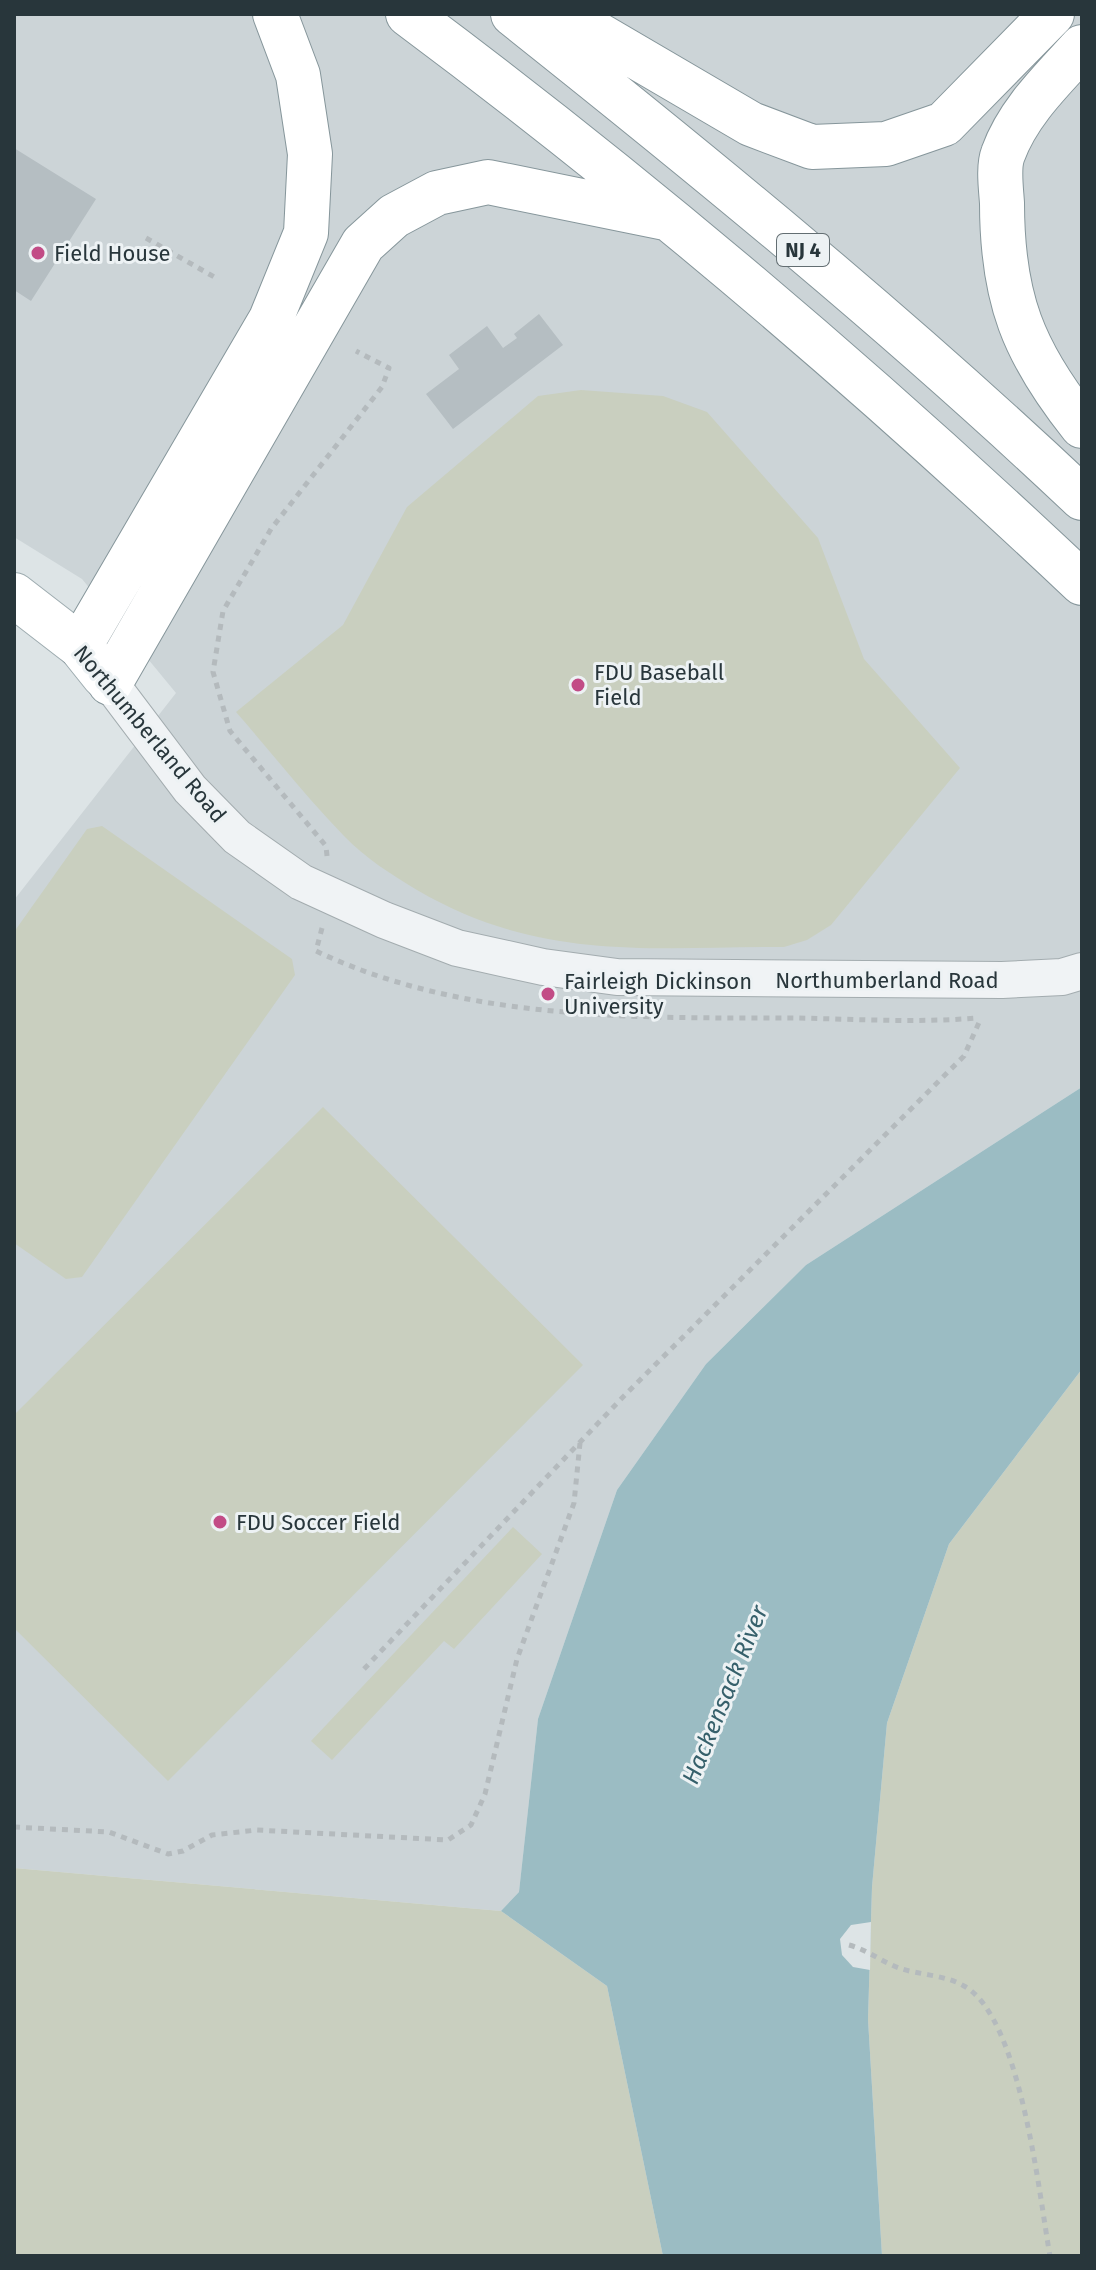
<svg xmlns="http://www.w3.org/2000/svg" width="1096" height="2270" font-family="'Fira Sans',sans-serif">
<rect width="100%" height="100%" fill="#dde4e6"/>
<path fill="#ccd4d7" d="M14,14h1068v1073l-276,178 -100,99 -89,126 -79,229 -19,173 -18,19 -487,-43v-968l162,-207 -94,-114 -68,-42z"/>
<path fill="#c9cfbf" d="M581,390l82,6 44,16 111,126 46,121 96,109 -129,157 -24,15 -23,7c-135,0 -244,15 -367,-57 -25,-15 -52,-32 -73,-54 -38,-39 -72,-83 -108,-124l107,-87 64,-118 131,-111z
M102,826l190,133 3,16 -213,302 -16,2 -52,-36v-311l73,-103z
M323,1107l260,258 -415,416 -154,-153v-213z
M1082,1369v887h-200l-14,-237 4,-132 15,-164 62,-179z
M513,1527l29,27 -88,95 -10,-8 -112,119 -21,-19z
M14,1868l487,43 106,75 56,270h-649z"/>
<path fill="#9bbcc3" d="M1082,1087v282l-133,175 -62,179 -15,164 -4,132 14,237h-219l-56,-270 -106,-75 18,-19 19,-173 79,-229 89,-126 100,-99z"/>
<path fill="#dde4e6" d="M871,1922l-1,48 -17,-3 -11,-12 -2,-16 11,-14z"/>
<path fill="#b5bec2" d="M14,148l82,51 -65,102 -17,-11z
M539,314l24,31 -110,84 -27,-35 33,-25 -10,-14 38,-29 16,22 14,-10 -3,-4z"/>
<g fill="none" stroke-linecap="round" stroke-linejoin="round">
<defs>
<path id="minor" d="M110,683l80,106 47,48 64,45 83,38 73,28 86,19 74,10 385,3 60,-3 20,-6"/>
<path id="major" d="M14,595l66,51 24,30"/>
<path id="highway" d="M408,14c236,176 460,367 674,569
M513,14c195,155 388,313 569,484
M563,14l188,110 61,23 74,-3 58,-20 108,-110
M1082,47c-29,32 -64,65 -79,107 -5,13 -2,34 -1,49 0,95 21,149 80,223
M80,646l191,-327 35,-86 4,-79 -12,-79 -23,-61
M110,683l253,-439 31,-28 43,-23 51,-11 177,36"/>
</defs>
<use href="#minor" stroke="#a3acaf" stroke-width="38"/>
<use href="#major" stroke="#9eacb0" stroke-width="46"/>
<use href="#highway" stroke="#86969b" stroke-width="46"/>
<path stroke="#b4babd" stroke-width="5" stroke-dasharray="6 6" stroke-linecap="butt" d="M146,238l70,40
M327,856l-1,-10 -96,-115 -17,-59 10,-61 48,-82 111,-142 7,-19 -33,-17
M322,928l-6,23c147,70 319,67 478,67 61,1 123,5 183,0
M364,1669l259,-272 341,-341 17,-38
M14,1827l95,5 59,22 15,-3 29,-16 45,-5 191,10 23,-15 14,-31 32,-135 57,-156 6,-60
M849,1945c19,5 33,17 50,23 20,7 47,7 65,18 57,31 75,209 86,270"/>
<use href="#minor" stroke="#f0f3f5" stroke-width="36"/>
<use href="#major" stroke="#fff" stroke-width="44"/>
<use href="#highway" stroke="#fff" stroke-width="44"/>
</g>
<g fill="#c24c86" stroke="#edf2f4" stroke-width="3">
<circle cx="38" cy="253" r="8"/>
<circle cx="578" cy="685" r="8"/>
<circle cx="548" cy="994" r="8"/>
<circle cx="220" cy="1522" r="8"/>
</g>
<g text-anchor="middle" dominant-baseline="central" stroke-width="6" stroke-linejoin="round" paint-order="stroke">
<rect fill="#edf2f4" stroke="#636e72" stroke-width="2" x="777" y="234" width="52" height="32" rx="6"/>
<g font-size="20" font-weight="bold" fill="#28363b">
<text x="803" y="250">NJ 4</text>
</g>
<g font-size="22" fill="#28363b" stroke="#edf2f4" text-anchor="start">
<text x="54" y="253">Field House</text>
<text x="594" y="672">FDU Baseball<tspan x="594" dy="25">Field</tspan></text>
<text x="564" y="981">Fairleigh Dickinson<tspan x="564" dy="25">University</tspan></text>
<text x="236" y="1522">FDU Soccer Field</text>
</g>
<g font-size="22" fill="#28363b" stroke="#edf2f4">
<text transform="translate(150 734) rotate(50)">Northumberland Road</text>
<text x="887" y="980">Northumberland Road</text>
</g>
<g font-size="24" font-style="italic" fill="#36606b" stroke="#edf2f4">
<text transform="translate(725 1695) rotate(-68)">Hackensack River</text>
</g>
</g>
<rect width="1096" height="2270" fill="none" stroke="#28363b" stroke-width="32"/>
</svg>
